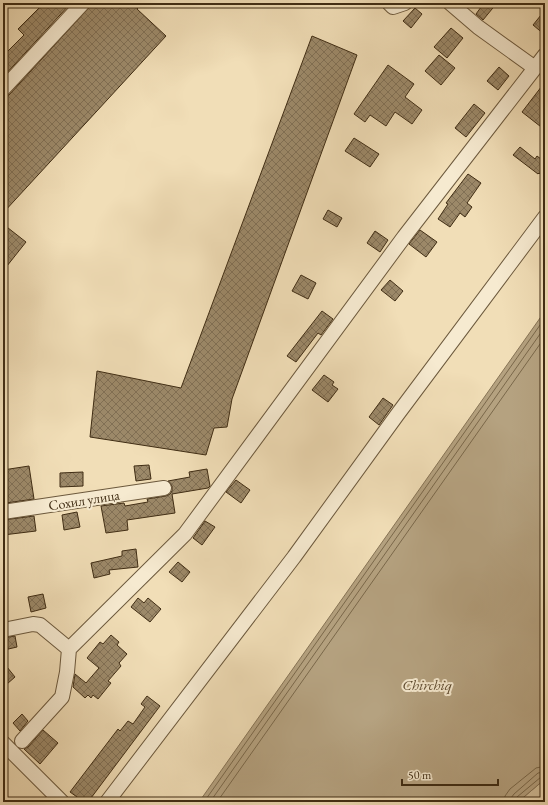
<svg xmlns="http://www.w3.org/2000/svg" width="548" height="805" font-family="'EB Garamond',serif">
<defs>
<pattern id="building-cross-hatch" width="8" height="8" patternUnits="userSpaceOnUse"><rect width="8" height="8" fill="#9c8969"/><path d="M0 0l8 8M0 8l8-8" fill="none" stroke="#817055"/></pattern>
</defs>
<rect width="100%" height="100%" fill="#f1deb7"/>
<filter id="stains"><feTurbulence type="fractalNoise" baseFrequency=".005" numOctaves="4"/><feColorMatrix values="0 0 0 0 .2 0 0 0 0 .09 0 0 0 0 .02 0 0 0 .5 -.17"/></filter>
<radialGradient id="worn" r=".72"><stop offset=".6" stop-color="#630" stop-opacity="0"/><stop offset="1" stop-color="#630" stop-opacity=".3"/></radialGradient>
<path fill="#d3c09b" stroke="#8a7658" d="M545,779v23h-27z"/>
<path fill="#b5a280" stroke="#867355" d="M545,311v468l-27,23h-319z"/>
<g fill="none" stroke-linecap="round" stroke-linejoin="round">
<path stroke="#7a684a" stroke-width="1" d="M204,802l341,-484
M210,802l335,-475
M217,802l328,-465
M504,802l1,-6 5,-7 26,-21 9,-2
M510,802l1,-4 3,-4 24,-21 7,-1
M515,802l2,-5 24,-20h4"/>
</g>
<path fill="url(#building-cross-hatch)" stroke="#402d14" d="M44,3h27l-68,74v-21l21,-21 -6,-6z
M93,3h50l-6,6 29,27 -163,177v-116l6,-2z
M484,3h13l-14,17 -7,-6z
M415,8l7,6 -11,14 -8,-7z
M545,10v25l-12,-10z
M451,28l12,10 -16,20 -13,-11z
M312,36l45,19 -125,344 -5,28 -13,1 -8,27 -116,-18 7,-66 84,17z
M439,55l16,13 -14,17 -16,-14z
M388,65l26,19 -9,13 17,13 -10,14 -17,-12 -9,14 -16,-11 -5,7 -11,-8z
M499,67l10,9 -11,14 -11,-9z
M545,82v48l-23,-18z
M474,104l11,9 -19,24 -11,-9z
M354,138l25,16 -9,13 -25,-16z
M520,147l15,12 2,-3 8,6v16l-6,-5 -1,1 -25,-19z
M468,174l13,9 -14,20 5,4 -7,10 -5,-4 -10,14 -12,-8 10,-15 -2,-1z
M328,210l14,8 -5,9 -14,-8z
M3,224l23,18 -23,29z
M420,230l17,12 -11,15 -17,-13z
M375,231l13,9 -8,12 -13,-9z
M301,275l15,8 -8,16 -16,-8z
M390,280l13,11 -8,10 -14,-11z
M322,311l11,8 -12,16 -3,-2 -22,29 -9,-6z
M324,375l10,7 -2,3 6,4 -10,13 -16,-12z
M383,398l10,7 -14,20 -10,-8z
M149,465l2,14 -15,2 -2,-15z
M29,466l5,33 -28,4 -3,-18v-15z
M207,469l3,17 -2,2 -36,6 3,19 -48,7 1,10 -22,3 -5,-27 23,-3 1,3 23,-4 -1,-3 19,-3 4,-2 2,-3v-5l-4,-5 22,-4 -1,-5z
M83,472v14l-23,1v-14z
M236,480l14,10 -9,13 -15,-11z
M77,512l3,15 -16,3 -2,-15z
M34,516l2,15 -33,4v-15z
M205,521l10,6 -13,18 -9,-7z
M136,549l2,18 -29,3 1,4 -16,4 -3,-15 31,-7v-5z
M178,562l12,10 -8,10 -13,-10z
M43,594l3,14 -15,4 -3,-15z
M138,598l6,5 4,-5 13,11 -11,13 -19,-15z
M111,635l8,7 -2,3 10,9 -8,9 2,3 -13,15 3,2 -13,16 -5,-4 -2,3 -3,-3 -3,3 -12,-11 2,-13 11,9 13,-15 -12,-10 13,-16 3,2z
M15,636l2,11 -13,3 -1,-12z
M3,662l12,15 -8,7 -4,-7z
M147,696l13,10 -72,96h-4l-14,-10 48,-63 2,2 8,-10 5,3 12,-17 -4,-3z
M22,714l6,7 -8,10 -7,-8z
M43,730l15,13 -18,21 -16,-15 4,-2z"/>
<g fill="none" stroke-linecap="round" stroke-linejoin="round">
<defs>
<path id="minor" d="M389,3l4,4 12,-4
M450,3l28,24 57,41
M3,89l80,-86
M3,512l161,-24
M3,630l30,-6 7,1 29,24
M22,741l40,-44 5,-25 2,-23 116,-115 219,-297 141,-182
M3,743l59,59
M107,802l187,-245 103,-142 148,-198"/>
</defs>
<use href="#minor" stroke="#6c593d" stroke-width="16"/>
<use href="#minor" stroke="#f6ead0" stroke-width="14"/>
</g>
<g text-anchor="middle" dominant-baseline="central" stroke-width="4" stroke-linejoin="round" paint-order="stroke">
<g font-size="14" fill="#402d14" stroke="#f6ead0">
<text transform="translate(84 500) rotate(-9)">Сохил улица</text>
</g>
<g font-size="15" font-style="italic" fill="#5d4a2f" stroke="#f6ead0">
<text x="427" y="684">Chirchiq</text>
</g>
</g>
<rect width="548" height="805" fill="none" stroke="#f1deb7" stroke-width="16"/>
<rect x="4" y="4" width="540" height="797" fill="none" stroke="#402d14" stroke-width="2"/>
<rect x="8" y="8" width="532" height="789" fill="none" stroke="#402d14"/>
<path d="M402 779v6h96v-6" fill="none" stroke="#402d14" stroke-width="2"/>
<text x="408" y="779" font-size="12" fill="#402d14" stroke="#f6ead0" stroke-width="3" paint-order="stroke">50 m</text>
<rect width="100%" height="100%" filter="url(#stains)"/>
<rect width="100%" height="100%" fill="url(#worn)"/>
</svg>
